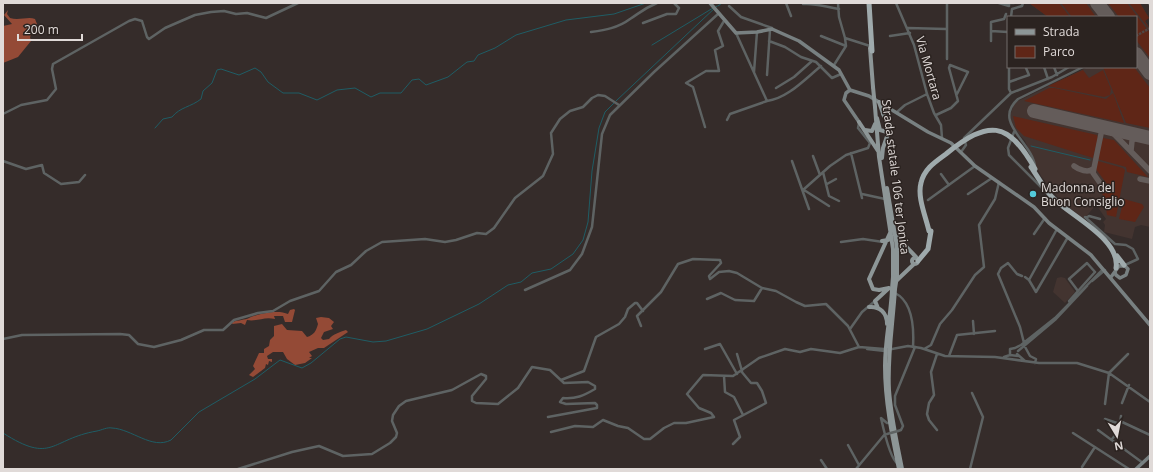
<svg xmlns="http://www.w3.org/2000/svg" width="1153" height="472" font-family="'Open Sans',sans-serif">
<rect width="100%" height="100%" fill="#352c2a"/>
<path fill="#433430" d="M1029,3h111l9,15 -4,3 5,7v199l-9,-2 -6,2 -3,12 -28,-7 1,-7 -2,-3 3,-3 -14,-20h-2l5,7 -11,13 -24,-19 -19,-24 -16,-35 -12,-13 -3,-12 4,-12 4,-3 70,-34h48v-50h-88z
M1061,277l4,1 10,14 -10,11 -12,-11 4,-14z"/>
<path fill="#5f2617" d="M1029,3h30l11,14h-22z
M1061,3h25l10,14h-24z
M1108,3h19l23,30v25l-14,-18v-23h-17z
M1129,3h11l9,15 -4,3 5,9z
M1103,67h31l16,21v40l-24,-5z
M1083,70l6,8 14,-8 8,19 -1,6 -6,2 -56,-11z
M1049,88h5l52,11 7,-6 11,30 -100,-22z
M1013,116l84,19 1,3 -5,20 -69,-22 -8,-8z
M1103,138l11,2 34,37 -21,-5 -1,-5 -29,-8z
M1098,161l25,7 2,2 -9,47 -9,-2 -1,-7 4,-3 -8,-11 8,-6 -15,-20z
M1124,199l18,5 2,3 -9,15 -16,-3z"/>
<path fill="#944a36" d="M8,10l-1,4 3,4c9,3 18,-2 25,1l2,5 -7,13 1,4 -13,16 -15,6v-37l9,-2 -8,-9z
M294,309l1,1 -3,12h-7l-2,-6h-9l1,3c-11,-3 -18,3 -28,1l-2,5 -4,-2 -9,1 1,-2c5,-2 12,-2 16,-4 8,-4 29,-9 39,-4l2,-4z
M321,317l8,1 5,4 -3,4 2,3 -9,3 -3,6 2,2 6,-1c4,-5 11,-7 17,-9l2,2 -24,16h-6l-9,4 3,4 -3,2h3l-7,5 -10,2 -8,-6 -4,-7h-10l-6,4 1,3h4v3l-3,-1 -1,4 -2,-1 -1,4 -12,9 -4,-2 6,-6 -2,-3 6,-13h5v-4l5,-3 1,-6 4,-4v-10l8,-2 5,6 15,1 5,6c7,-2 9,-6 11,-13l-2,-6z"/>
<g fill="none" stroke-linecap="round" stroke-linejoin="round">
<path stroke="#1f5d65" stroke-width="1" d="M718,6l4,-3
M652,45l61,-37
M616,101l101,-95
M155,128l8,-9 9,-2c8,-10 19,-10 29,-18l2,-8 9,-8 5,-13 4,-1 18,6 16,-7 6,4 7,10 15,11h16l18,7 20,-10 18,-2 16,9 9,-4h21l11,-13 7,-1 7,6 22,-8 19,-15 7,-1 4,-6 17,-7 21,-13 50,-15 48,-6 32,-11
M1031,146l59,14
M3,433c50,32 47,6 94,-2 5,-1 10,-4 15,-3 20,1 40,22 59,12l28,-28 56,-33 25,-19 22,8 9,-5 29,-24 6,-2 27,5 13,-1 41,-12 52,-25 29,-19 13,-3 11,-9 19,-4 22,-15 10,-14 5,-18 4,-51 7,-43 6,-16 9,-9"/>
<path stroke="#645c5a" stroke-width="5.5" d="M1097,126l17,8 36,37
M1101,134l-8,39 12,17
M1131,151l1,-10 7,-6
M1074,166c5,4 14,7 19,3
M1140,179l10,2"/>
<path stroke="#645c5a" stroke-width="14" d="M1097,3l11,14
M1136,54l14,19
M1034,111l116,27"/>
<path stroke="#4f4644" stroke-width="2.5" stroke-dasharray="2.5 1" stroke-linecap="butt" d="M1136,36l14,-8"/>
<path stroke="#5e6363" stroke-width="2.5" d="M786,3l5,13
M838,3l1,14 6,21 25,8
M896,3l18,42 13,49 7,19 7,12 1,13
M999,3l10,3v-3h5
M1149,3l1,2
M803,4c15,-1 22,3 36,5
M729,6l12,11 31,11
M1011,17l1,-8 10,-3 1,-3
M643,23l24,-9h9l3,-6 -5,-5
M908,28l38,1
M991,31l17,1
M591,32c14,-2 27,-4 39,-13 11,-7 13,-10 27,-16
M821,36l25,10 -1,-8
M890,36l20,-3
M769,41l16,6 16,10 15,5 16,16 9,-4
M991,41v-19l13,-3 2,-5
M947,59v-56
M834,65l12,-19
M1009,67v22l2,4
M1044,67l4,12
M1054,67l3,8
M754,72l3,-40
M767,75l3,-45
M1009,82l20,-7 -3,-7
M776,88l18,-11 18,-16
M767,101c21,-3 38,-22 54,-35
M897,112l8,-7 22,-11
M3,114l18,-9 26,-5 9,-11 -4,-20 1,-5 76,-43 6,-2 7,2 5,16 2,2 16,-11 30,-13 16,-3 13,-1 12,3 11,-1 19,5 32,-15
M936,115l15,-7 7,-7 -9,-33 1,-3 18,7 -11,22
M727,120l3,-6 37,-13 -31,-68
M705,127l-12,-40 -7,-4 20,-12h13l-4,-21 8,-4 -5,-15 6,-10
M1014,132l-6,16 1,7 33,33
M961,152l5,-7 -2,-7 47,-45 41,-16 17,-10
M851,153l11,45
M813,156l7,19
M3,161l23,8 16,-4 2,8 17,11 18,-2 6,-7
M792,161l17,48
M1035,166c-3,-24 -43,-44 -17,-67l65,-32
M823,172l6,24 10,5
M941,174l8,11
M827,184l9,-5
M803,190l27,-24 16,-11 22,-7 2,-5 -12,-15 1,-5
M804,190l25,16
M862,194l23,5
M968,194l24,-16
M928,200l47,-34
M1085,217l30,27 11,1 7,4 5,10 -13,6
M1086,218l3,-2 11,3
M1034,234l11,-16
M841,242l22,-3 20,3
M1022,276l-5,-2 -9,-11 -7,5 -3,6 22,53 4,16
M1025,277l4,3 7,12 32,-55
M1029,280l28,-51
M1092,281l13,-11
M525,290l45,-20 12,-16 10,-27 10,-93 8,-19 44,-43 64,-58
M1078,291l-9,-12 18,-16 8,9
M895,293c18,9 19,37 18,54
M707,299l14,-6 14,7 19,1 8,-13
M1070,303l-1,-2 26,-29
M973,321l1,13
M641,326l-4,-10 24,-24 17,-28 15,-5 27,1 1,3 -12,13 1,3 9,-7 10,-1 8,2 25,15 14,3 20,11 9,4 21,-2 22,22 11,21
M850,329l12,-17 13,-11
M3,339l19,-4 98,-1 9,1 9,9 16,3 27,-7 23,-10h19l11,-10 24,-7 15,-2 17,-10 29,-10 17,-19 15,-7 15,-14 16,-9 43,-3 20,3 11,-2 21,-7 9,1 8,-6 21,-30 28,-22 10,-22 -2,-21 9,-14 10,-8 13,-4 9,-9 6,-3 7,1 14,9
M1024,345l6,11 6,3 -1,4
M1015,348l6,-3 34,-27 48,-49
M705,349l15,-5 17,30
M867,349l18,2
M892,349l16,-3 13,2 24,8 50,1 44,6h38l32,10 41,29
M924,349l7,-4 9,-21 12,-14 23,-35 9,-8 -5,-42 16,-26 4,-17
M1018,351l38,-32 31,-33
M737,354l5,17
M937,354l-6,18 3,23 -5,8 -2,11 2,6 8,10
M1017,354l8,7
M1010,355v-6l5,-1
M949,356l8,-21 38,-4
M1004,357l6,-2 9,1
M724,376l1,16 9,5 9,18
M561,380l23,-9 12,-34 23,-13 6,-7 3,-8 7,-6h2l6,8
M1122,403l7,-18
M1105,404l4,-31 19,-19
M1105,419l15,5
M1120,421l30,14
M890,423h-3l-6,-5c2,9 9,41 17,46
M1098,430l45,33
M898,431l3,-1 2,-4 -8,-21v-9l20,-49
M551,432l24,-6 18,1 10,-7 15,6 10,2 16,11h6l14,-11 10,-5h12l28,-6 -3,-4 -12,-5 -12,-14 16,-19 30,1 26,-18 26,-9 15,3 11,-3 29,4 19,-6 25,2
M1073,433l56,36
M1112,439l7,-8 2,-15
M733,444l7,-7 -6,-17 32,-17 -4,-12 -5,-8h-6l-10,-12
M848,445l11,20
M821,460l6,9
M1082,467l13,-20
M238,469l54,-17 27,-6 24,10 29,-2 18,-11 6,-6 1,-4 -5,-12 1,-6 6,-9 7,-5 46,-11 29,-16 5,2v3l-14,17v5l4,2 22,1 20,-16 14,-21 18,3 14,13 24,-1 7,4v3c-12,7 -19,10 -32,9l-3,4 6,2 29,-1 2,2v3l-49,9
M856,469l29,-35
M970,469l13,-52 -11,-24"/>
<path stroke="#788081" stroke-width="3.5" d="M710,3l26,30 21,-1 15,-3 27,12 40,29 11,20
M850,90l19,6 59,36 23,11 24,23 59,41 15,16 42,32 59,70
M850,90l-4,3 -2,7 15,22
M1111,277l8,-11h6l3,3 -2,6 -6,3 -4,-3 -1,-3
M1136,469l14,-13"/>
<path stroke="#8d9697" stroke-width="4" d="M870,48l3,39
M879,102l5,14 7,9 -8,23 -1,10
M875,107l4,50 14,92v28
M883,114l2,-5 4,-2
M877,118l3,12 7,2 3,-3
M859,122l19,29
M865,130l7,1 3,-7
M887,188l10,59v29
M895,235l21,22
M882,241l6,-1
M912 261a3 3 0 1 1 6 0a3 3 0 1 1-6 0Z
M895,282l19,-18
M889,288l-10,2 -6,-1 -4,-10 21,-46
M892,289c-1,26 -7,51 -7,77 0,35 7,69 14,103
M895,289c-2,34 -8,68 -6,101 2,27 8,53 13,79
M869,307c11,-1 18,6 18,17
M878,308l-3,-7 14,-13"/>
<path stroke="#9faaac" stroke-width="5" d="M869,3l3,48
M1031,167c7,10 13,22 21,30 17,18 69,42 64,71
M1117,256l7,9
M918,261l10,-12 3,-18"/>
<path stroke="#5e6363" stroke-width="2.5" d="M887,434l11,-3"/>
<path stroke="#8d9697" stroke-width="4" d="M873,87l2,20
M892,289l1,-12
M895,289l2,-13"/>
<path stroke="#9faaac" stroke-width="5" d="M929,231c-3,-14 -12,-34 -8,-48 3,-14 14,-21 25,-29 42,-34 62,-34 89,15"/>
</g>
<circle fill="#53cbdb" stroke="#2b2320" stroke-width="1.5" cx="1033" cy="194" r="4"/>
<g text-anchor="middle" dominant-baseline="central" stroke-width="3" stroke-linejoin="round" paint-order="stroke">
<g font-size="12" fill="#e0dad8" stroke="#2b2320">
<text transform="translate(929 68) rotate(74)">Via Mortara</text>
<text transform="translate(896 177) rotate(83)">Strada statale 106 ter Jonica</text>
</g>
<g font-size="12" fill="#e0dad8" stroke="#2b2320" text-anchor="start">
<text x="1041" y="187">Madonna del<tspan x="1041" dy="14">Buon Consiglio</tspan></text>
</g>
</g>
<rect width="1153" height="472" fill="none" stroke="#e0dad8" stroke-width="8"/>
<rect x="1007" y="16" width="130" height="52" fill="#2b2320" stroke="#736c6a"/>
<rect x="1015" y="29" width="20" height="6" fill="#8d9697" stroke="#736c6a"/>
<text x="1043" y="36" font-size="12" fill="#e0dad8">Strada</text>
<rect x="1015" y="46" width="20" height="12" fill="#5f2617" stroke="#736c6a"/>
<text x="1043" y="56" font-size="12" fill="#e0dad8">Parco</text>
<g transform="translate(1117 436) rotate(170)" stroke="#2b2320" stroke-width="3" paint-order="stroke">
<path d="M0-3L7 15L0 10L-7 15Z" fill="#e0dad8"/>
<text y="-6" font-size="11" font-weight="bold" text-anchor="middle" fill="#e0dad8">N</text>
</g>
<path d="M18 34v6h64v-6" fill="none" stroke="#e0dad8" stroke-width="2"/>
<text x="24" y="34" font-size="12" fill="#e0dad8" stroke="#2b2320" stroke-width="3" paint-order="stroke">200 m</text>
</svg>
